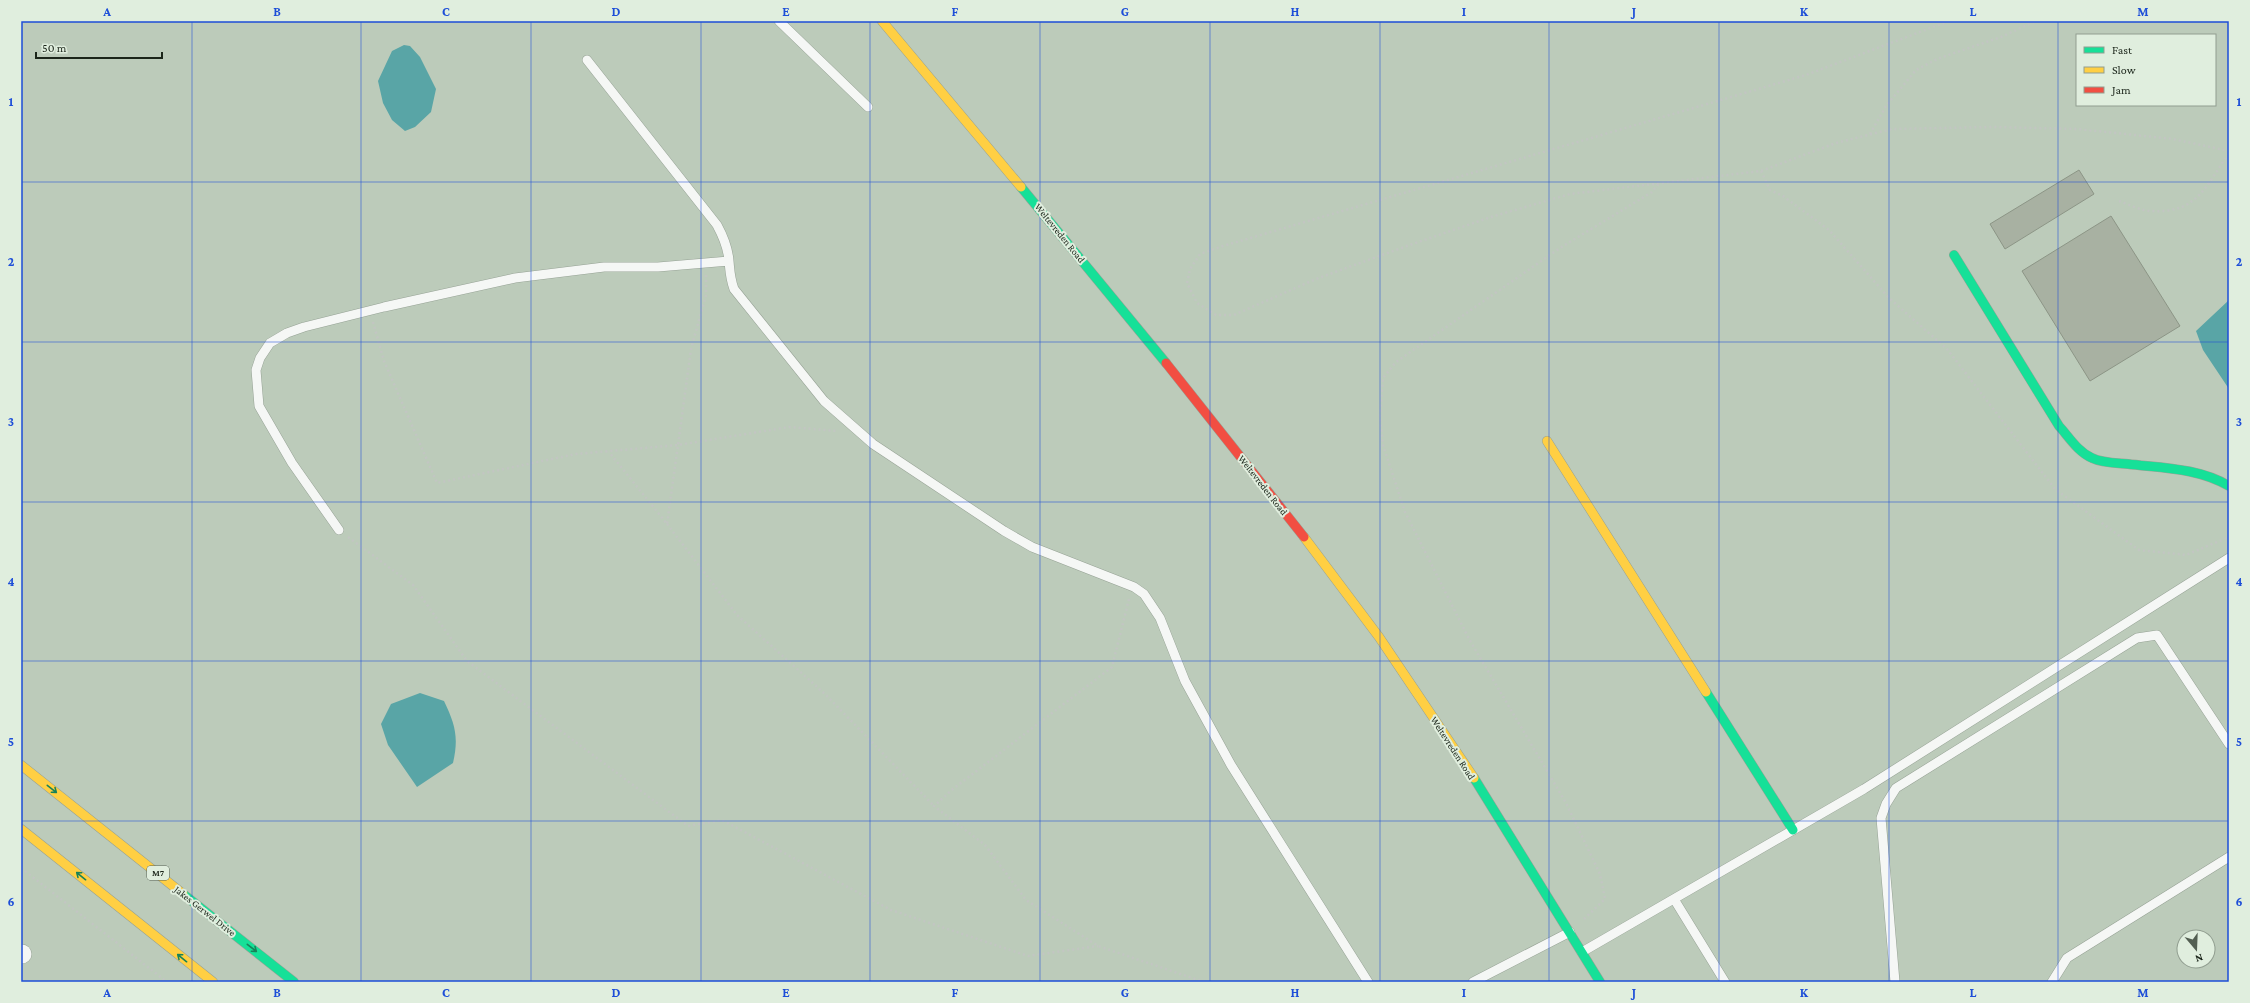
<svg xmlns="http://www.w3.org/2000/svg" width="2250" height="1003" font-family="'Crimson Pro',serif">
<rect width="100%" height="100%" fill="#bccbba"/>
<path fill="#59a5a6" d="M404,45l6,1 10,11 16,32 -5,23 -16,15 -10,4 -13,-11 -9,-17 -5,-22 14,-30z
M2229,300v89l-26,-39 -7,-19z
M420,693l24,8c11,23 15,36 9,62l-36,24 -29,-42 -7,-21 10,-20z"/>
<path fill="#a8b1a2" stroke="#8c9586" d="M2079,170l15,24 -89,55 -15,-25z
M2111,216l69,110 -90,55 -68,-110z"/>
<g fill="none" stroke-linecap="round" stroke-linejoin="round">
<defs>
<path id="lane" d="M779,21l89,86
M587,60l130,165c6,11 11,23 12,36 1,11 1,17 5,28l90,112 49,43 131,87 28,16 102,40 10,7 16,24 25,63 46,84 137,217
M339,530l-47,-67 -33,-57 -3,-36 4,-12 10,-15 17,-10 17,-6 80,-20 131,-29 89,-11h54l71,-6
M1674,899l51,83
M1582,952l282,-163 365,-231
M1473,982l97,-50
M1895,982l-14,-164 5,-14 10,-16 241,-150 20,-3 72,109
M2052,982l15,-24 162,-101"/>
<path id="street" d="M21,954h1"/>
<path id="fast" d="M1021,187l145,176
M1954,255l105,171c10,11 19,26 33,32 10,5 25,5 36,6 34,4 71,4 101,22
M1706,692l87,138
M1474,778l126,204
M183,894l111,88"/>
<path id="slow" d="M882,21l139,166
M1547,441l159,251
M1304,537l75,100 95,141
M21,765l162,129
M21,829l192,153"/>
<path id="jam" d="M1166,363l138,174"/>
</defs>
<use href="#lane" stroke="#96a295" stroke-width="10"/>
<use href="#street" stroke="#96a295" stroke-width="20"/>
<use href="#fast" stroke="#96a295" stroke-width="10"/>
<use href="#slow" stroke="#96a295" stroke-width="10"/>
<use href="#jam" stroke="#96a295" stroke-width="10"/>
<path stroke="#c2c6c2" stroke-width="2.5" stroke-dasharray="2 3" stroke-linecap="butt" d="M1949,21l-143,54 -583,171 -23,8 -10,15 -3,14 10,20 19,12h18l82,-36 91,-33 84,-29 79,-23 191,-23 75,-28 56,-14 101,-2 85,2 95,10 56,12
M1870,134l16,-28 30,-36 21,-11 64,-22 35,-16
M1761,171l9,19 13,6 46,34 60,68 58,51 108,140 84,61 47,5 43,-18
M2119,201c9,3 22,10 32,10 46,3 55,-25 78,-58
M706,275v20l-15,54 -13,96 111,-18 49,4
M373,322l11,39 53,122 139,-29 102,-9 -11,79 -58,-72
M667,524l70,91 88,79 109,112
M348,537l65,48 54,76 221,165 34,-6 169,90 137,46 70,-10
M1129,599l-17,68 -159,122 -19,17 51,39 41,55 72,46 106,36
M21,868l146,114
M1584,919l21,-20 -5,-25 -34,-71 -97,-164 -64,-127 -22,-67 -3,-27 3,-40 13,-16 164,-114 92,-56 8,-10"/>
<use href="#lane" stroke="#f5f7f5" stroke-width="9"/>
<use href="#street" stroke="#f5f7f5" stroke-width="19"/>
<use href="#fast" stroke="#16e098" stroke-width="9"/>
<use href="#slow" stroke="#ffcf43" stroke-width="9"/>
<use href="#jam" stroke="#f24e42" stroke-width="9"/>
</g>
<defs><path id="oneway-shaft" d="M-6 0H5M1.5-3L5.5 0L1.5 3" fill="none" stroke-width="1.6" stroke-linecap="round" stroke-linejoin="round"/></defs>
<g stroke="#188259">
<use href="#oneway-shaft" transform="translate(52 789) rotate(38)"/>
<use href="#oneway-shaft" transform="translate(81 876) rotate(-141)"/>
<use href="#oneway-shaft" transform="translate(252 948) rotate(38)"/>
<use href="#oneway-shaft" transform="translate(182 958) rotate(-141)"/>
</g>
<path fill="none" stroke="#1d4ed8" stroke-width="1" stroke-opacity="0.55" d="M192,21v961M361,21v961M531,21v961M701,21v961M870,21v961M1040,21v961M1210,21v961M1380,21v961M1549,21v961M1719,21v961M1889,21v961M2058,21v961M21,182h2208M21,342h2208M21,502h2208M21,661h2208M21,821h2208"/>
<g text-anchor="middle" dominant-baseline="central" stroke-width="4" stroke-linejoin="round" paint-order="stroke">
<rect fill="#e0eede" stroke="#566155" stroke-width="1" x="147" y="866" width="22" height="14" rx="3"/>
<g font-size="9" font-weight="bold" fill="#1b251a">
<text x="158" y="873">M7</text>
</g>
<g font-size="10" fill="#1b251a" stroke="#e0eede">
<text transform="translate(1060 233) rotate(51)">Weltevreden Road</text>
<text transform="translate(1263 485) rotate(52)">Weltevreden Road</text>
<text transform="translate(1453 748) rotate(57)">Weltevreden Road</text>
<text transform="translate(205 911) rotate(38)">Jakes Gerwel Drive</text>
</g>
</g>
<rect width="2250" height="1003" fill="none" stroke="#e0eede" stroke-width="44"/>
<rect x="2076" y="34" width="140" height="72" fill="#e0eede" stroke="#919e90"/>
<rect x="2084" y="47" width="20" height="6" fill="#16e098" stroke="#919e90"/>
<text x="2112" y="54" font-size="12" fill="#1b251a">Fast</text>
<rect x="2084" y="67" width="20" height="6" fill="#ffcf43" stroke="#919e90"/>
<text x="2112" y="74" font-size="12" fill="#1b251a">Slow</text>
<rect x="2084" y="87" width="20" height="6" fill="#f24e42" stroke="#919e90"/>
<text x="2112" y="94" font-size="12" fill="#1b251a">Jam</text>
<g transform="translate(2196 949) rotate(161)"><circle r="19" fill="#e0eede" stroke="#919e90"/>
<path d="M0-3L7 15L0 10L-7 15Z" fill="#535f52"/>
<text y="-6" font-size="11" font-weight="bold" text-anchor="middle" fill="#1b251a">N</text>
</g>
<path d="M36 52v6h126v-6" fill="none" stroke="#1b251a" stroke-width="2"/>
<text x="42" y="52" font-size="12" fill="#1b251a" stroke="#e0eede" stroke-width="3" paint-order="stroke">50 m</text>
<rect x="22" y="22" width="2206" height="959" fill="none" stroke="#1d4ed8" stroke-width="1.5"/>
<g font-size="13" text-anchor="middle" font-weight="bold" fill="#1d4ed8">
<text x="107" y="16">A</text>
<text x="277" y="16">B</text>
<text x="446" y="16">C</text>
<text x="616" y="16">D</text>
<text x="786" y="16">E</text>
<text x="955" y="16">F</text>
<text x="1125" y="16">G</text>
<text x="1295" y="16">H</text>
<text x="1464" y="16">I</text>
<text x="1634" y="16">J</text>
<text x="1804" y="16">K</text>
<text x="1973" y="16">L</text>
<text x="2143" y="16">M</text>
<text x="11" y="106">1</text>
<text x="2239" y="106">1</text>
<text x="11" y="266">2</text>
<text x="2239" y="266">2</text>
<text x="11" y="426">3</text>
<text x="2239" y="426">3</text>
<text x="11" y="586">4</text>
<text x="2239" y="586">4</text>
<text x="11" y="746">5</text>
<text x="2239" y="746">5</text>
<text x="11" y="906">6</text>
<text x="2239" y="906">6</text>
<text x="107" y="997">A</text>
<text x="277" y="997">B</text>
<text x="446" y="997">C</text>
<text x="616" y="997">D</text>
<text x="786" y="997">E</text>
<text x="955" y="997">F</text>
<text x="1125" y="997">G</text>
<text x="1295" y="997">H</text>
<text x="1464" y="997">I</text>
<text x="1634" y="997">J</text>
<text x="1804" y="997">K</text>
<text x="1973" y="997">L</text>
<text x="2143" y="997">M</text>
</g>
</svg>
